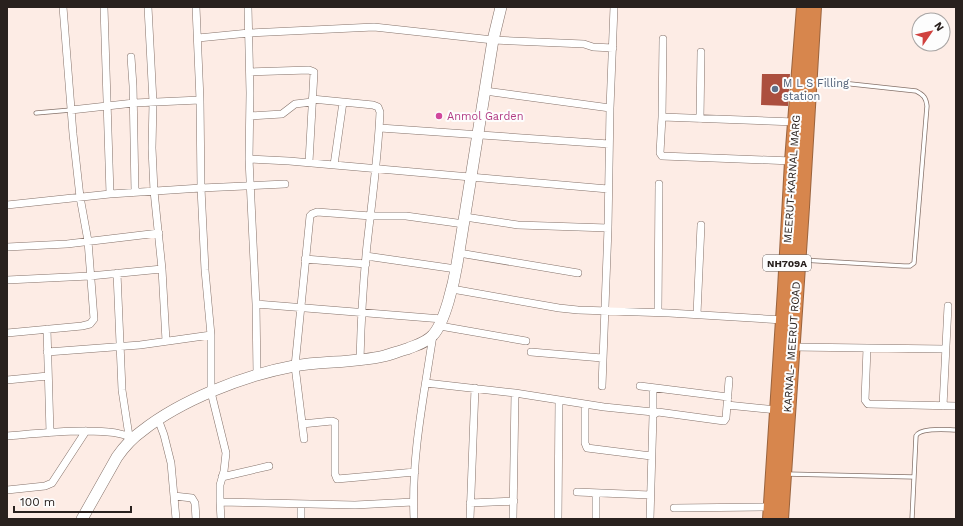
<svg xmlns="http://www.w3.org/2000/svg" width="963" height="526" font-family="'Work Sans',sans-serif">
<rect width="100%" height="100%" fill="#fdece5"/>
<path fill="#ac4f3e" d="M762,74h28l-2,32 -27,-1z"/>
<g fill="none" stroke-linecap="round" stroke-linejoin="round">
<defs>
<path id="lane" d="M36,113l35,-3
M802,260l102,6h6l4,-3 13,-157c-1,-8 -3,-11 -11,-15l-102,-11
M787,474l127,3
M912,519l4,-83c4,-9 31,-6 40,-6"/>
<path id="street" d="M104,7l6,187
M148,7l5,95 -1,46 2,43 8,78 4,72
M196,7l4,93 1,88 4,82 6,65v57l15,61 -2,18 -4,14v17l135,3 58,-3
M248,7l2,86 -1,66 7,145 1,71
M198,38l51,-5 125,-6 119,13 91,4 9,3 20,1
M663,39l-1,78 -2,36 2,3 130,5
M131,57l2,29 2,106
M250,72l59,-2 5,2 -5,90
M485,91l125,17 4,-101
M312,99l61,6 5,2 2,5c-2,45 -8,88 -13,133 -4,38 -6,77 -7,115
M71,110l63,-7 66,-3
M250,116l32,-2 13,-10 17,-2
M662,117l133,5
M700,119l1,-67
M380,128l229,16
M249,159l40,2 319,28
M334,165l9,-63
M7,205l103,-11 91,-6 84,-4
M465,217l53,8 90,3
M7,247l60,-3 92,-11
M459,253l119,20
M366,256l90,13
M305,259l61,5
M117,273l5,117 7,46
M7,280l83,-4 72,-7
M452,289l107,19 19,2 91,3 114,7
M256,304l186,15
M658,312l1,-128
M697,314l4,-89
M440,326l86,15
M47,329l3,104
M7,333l75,-7 8,-2 4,-5 -6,-78 -8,-44 -7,-63 -10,-127
M792,347l153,2
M867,348l-2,52 3,4 88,2
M47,352l93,-7 71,-10
M531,352l71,6
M7,380l41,-4
M426,383l89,10 89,14 49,5
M602,386l6,-158 2,-120
M640,386l88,11
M585,404v39l2,5 64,8
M727,405l50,5
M943,406l5,-100
M653,415v-27
M158,419l6,16 7,28 5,56
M302,424l30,-3 3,1v52l2,5 78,-7
M7,436c28,-2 103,-11 124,2
M304,439l-9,-73 15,-150 2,-2 5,-2 54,4h35l58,8
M222,477l47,-11
M7,490l38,-4 7,-3 34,-52
M577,492l73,3
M596,493v26
M174,496l18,2 3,5 1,16
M220,502l1,17
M470,503l44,-2
M301,504v15
M674,508l97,-1
M414,519c-3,-62 10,-123 19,-184
M470,519l5,-131
M513,519l2,-126
M558,519l1,-119
M650,519l3,-104 5,-3 66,9 2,-3 3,-38"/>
<path id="secondary" d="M82,519l35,-62c7,-10 15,-19 25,-26 39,-31 103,-56 152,-65 29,-5 60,-3 90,-10 8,-2 15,-5 23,-7 9,-4 19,-6 26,-14 12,-13 21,-53 24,-71l36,-224 8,-33"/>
<path id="highway" d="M770,519l15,-230 7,-128 12,-154
M781,519l21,-312 12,-200"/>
</defs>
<use href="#lane" stroke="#85726a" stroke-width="5"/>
<use href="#street" stroke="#85726a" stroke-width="8"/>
<use href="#secondary" stroke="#85726a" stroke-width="12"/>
<use href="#highway" stroke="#9a633d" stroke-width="16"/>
<use href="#lane" stroke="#fff" stroke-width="3.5"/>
<use href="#street" stroke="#fff" stroke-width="7"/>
<use href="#secondary" stroke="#fff" stroke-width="11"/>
<use href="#highway" stroke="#d7864d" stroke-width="14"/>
</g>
<circle fill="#5c6f8a" stroke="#fdfdfd" stroke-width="1.5" cx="775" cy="89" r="4"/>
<circle fill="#d1479c" stroke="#fdfdfd" stroke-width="1.5" cx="439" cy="116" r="4"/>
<g text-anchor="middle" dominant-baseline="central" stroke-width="4" stroke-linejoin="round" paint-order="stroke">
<rect fill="#fdfdfd" stroke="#696361" stroke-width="1" x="763" y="255" width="48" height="16" rx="3"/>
<g font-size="10" font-weight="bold" fill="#29211e">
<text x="787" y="263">NH709A</text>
</g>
<g font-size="11" fill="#4e5e75" stroke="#fdfdfd" text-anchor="start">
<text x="783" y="83">M L S Filling<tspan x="783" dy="13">station</tspan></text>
</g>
<g font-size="11" fill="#b23c85" stroke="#fdfdfd" text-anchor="start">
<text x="447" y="116">Anmol Garden</text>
</g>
<g font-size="11" fill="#29211e" stroke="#fdfdfd">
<text transform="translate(792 179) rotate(-86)">MEERUT-KARNAL MARG</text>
<text transform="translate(792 347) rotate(-86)">KARNAL- MEERUT ROAD</text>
</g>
</g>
<rect width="963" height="526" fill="none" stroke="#29211e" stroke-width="16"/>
<g transform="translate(931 32) rotate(56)"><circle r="19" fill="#fdfdfd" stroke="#a8a5a4"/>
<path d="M0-3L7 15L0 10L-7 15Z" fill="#d0413e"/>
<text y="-6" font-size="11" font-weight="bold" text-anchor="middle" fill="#29211e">N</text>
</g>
<path d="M14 506v6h117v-6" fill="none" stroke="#29211e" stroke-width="2"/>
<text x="20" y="506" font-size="12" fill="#29211e" stroke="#fdfdfd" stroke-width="3" paint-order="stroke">100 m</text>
</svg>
